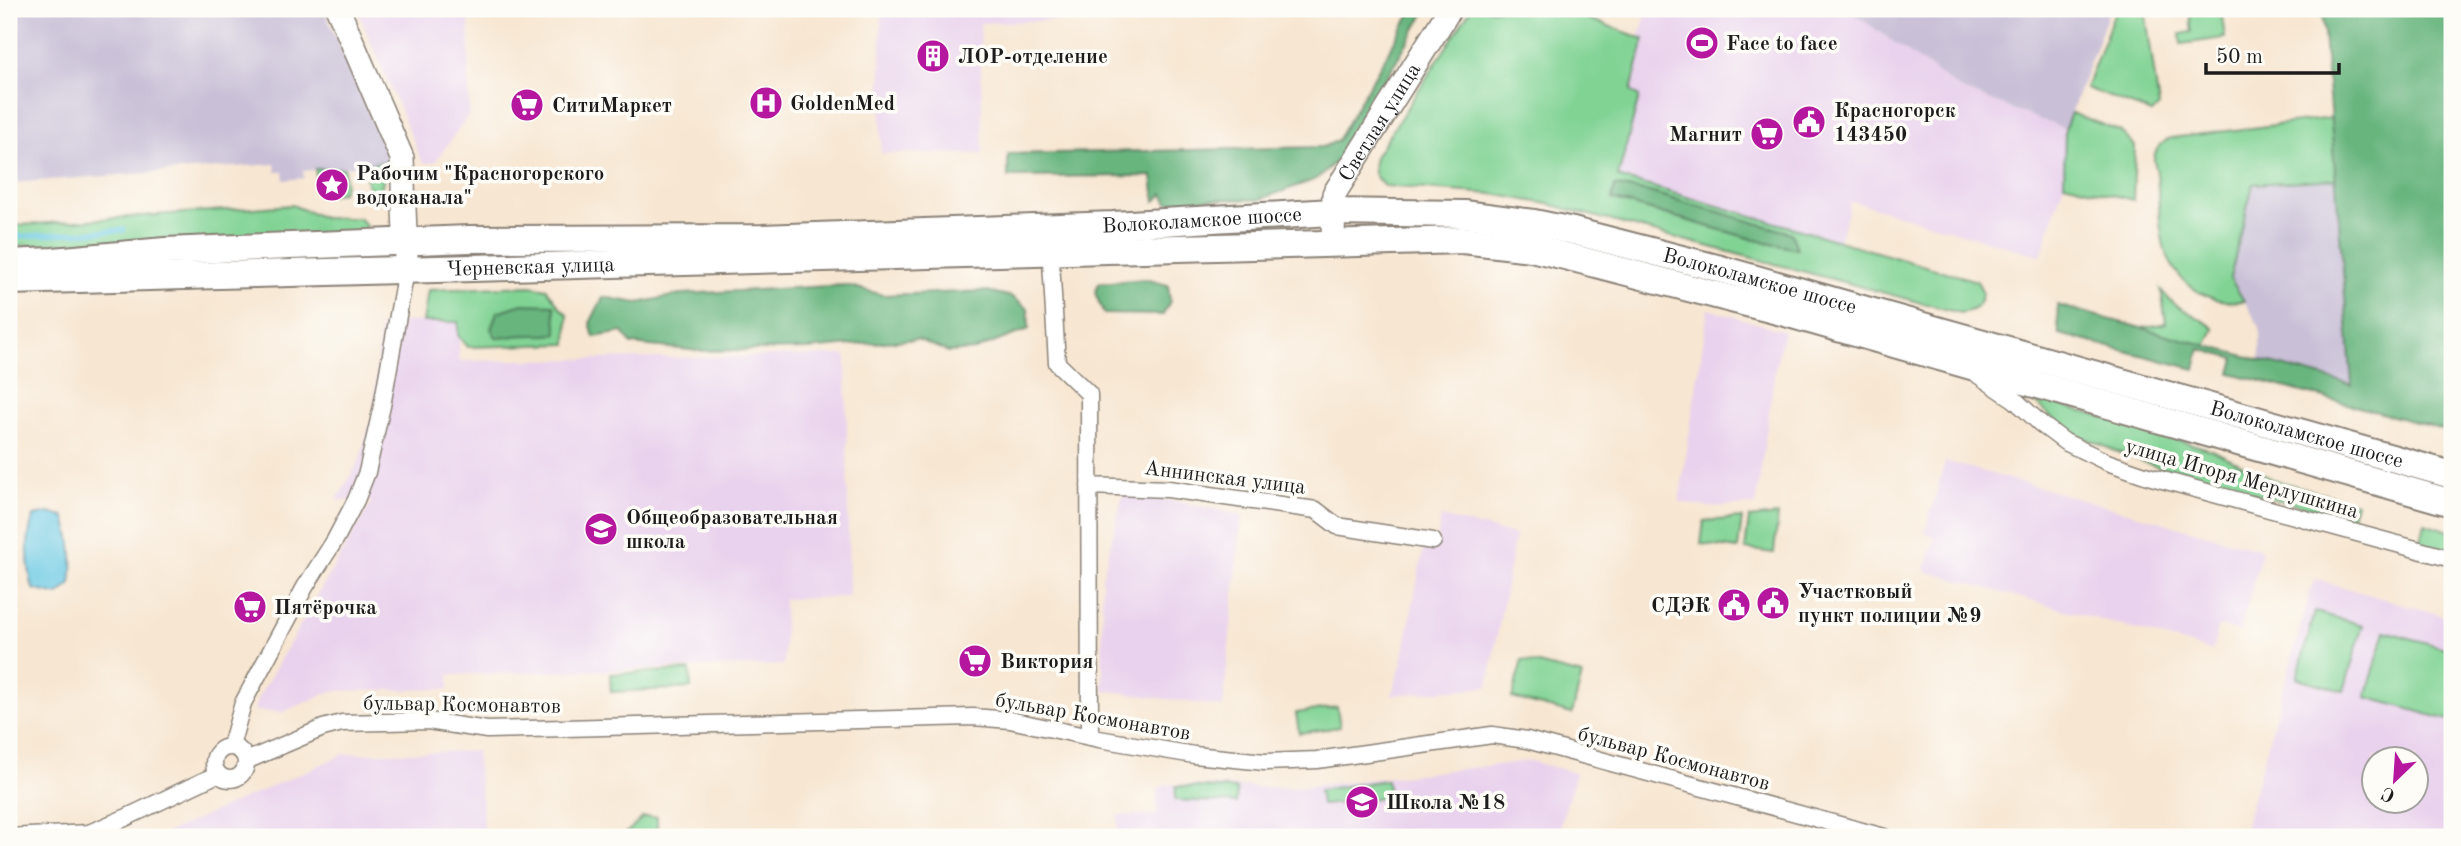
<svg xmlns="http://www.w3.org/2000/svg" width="2461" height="846" font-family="'Old Standard TT',serif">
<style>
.built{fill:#e9d2ed;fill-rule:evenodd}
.industrial{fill:#c9bfd7}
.green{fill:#81d394;stroke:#4e7858;stroke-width:2;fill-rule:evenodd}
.forest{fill:#68b57e;stroke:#42684d;stroke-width:2}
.water{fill:#65c7e3;stroke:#407280;stroke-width:2}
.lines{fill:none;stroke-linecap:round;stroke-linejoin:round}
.stream{stroke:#65c7e3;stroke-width:5}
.street-casing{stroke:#8a8176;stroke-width:19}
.secondary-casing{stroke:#8a8176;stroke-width:26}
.primary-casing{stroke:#8a8176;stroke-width:30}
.street{stroke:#fff;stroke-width:16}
.secondary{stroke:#fff;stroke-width:23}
.primary{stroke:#fff;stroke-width:26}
.labels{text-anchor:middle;stroke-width:7;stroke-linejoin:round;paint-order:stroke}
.poi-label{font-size:21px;font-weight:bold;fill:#1c1c1c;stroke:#fdfcf7;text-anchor:start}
.street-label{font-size:21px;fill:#1c1c1c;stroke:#fdfcf7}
</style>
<rect width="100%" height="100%" fill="#fdfcf7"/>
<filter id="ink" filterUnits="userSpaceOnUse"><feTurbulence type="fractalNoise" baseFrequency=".0143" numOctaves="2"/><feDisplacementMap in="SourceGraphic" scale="14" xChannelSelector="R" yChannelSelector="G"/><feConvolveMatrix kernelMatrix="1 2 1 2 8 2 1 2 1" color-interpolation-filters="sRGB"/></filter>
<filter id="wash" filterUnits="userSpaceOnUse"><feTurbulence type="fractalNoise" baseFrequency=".00686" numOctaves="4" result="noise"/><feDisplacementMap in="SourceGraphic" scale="28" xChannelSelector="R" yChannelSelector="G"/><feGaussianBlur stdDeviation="1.57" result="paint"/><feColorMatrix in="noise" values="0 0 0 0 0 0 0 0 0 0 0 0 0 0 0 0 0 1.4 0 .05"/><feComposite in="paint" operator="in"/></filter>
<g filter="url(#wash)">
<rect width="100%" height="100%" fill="#f7e6d1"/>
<path class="built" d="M357,9H469V114L435,162L424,163L421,159Z
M881,9H1117V18L980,23L983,154L881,153Z
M1648,9H1847L1960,89L2065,129L2064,183L2041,256L1851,201L1839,241L1617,177L1639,97L1631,91L1644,39L1639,37Z
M1708,309L1784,331L1775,369L1756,505L1707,507L1679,502Z
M459,321V361L846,355L849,597L784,599V665L449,675V689L332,691L283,712L255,711L258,698L372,501L337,500L359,461L374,409L380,327L391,322Z
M1945,461L2262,550L2240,632L2219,626L2212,651L1925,571L1935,536L1925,533Z
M1123,494L1175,501L1242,515L1223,707L1103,690L1102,578Z
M1441,517L1515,535L1488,687L1392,695L1402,662L1424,545L1436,547Z
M2314,579L2452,618V837H2242ZM2374,758H2416V800H2374Z
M476,751L485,837H158L344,754Z
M1530,761L1576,773L1557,837H1118V815H1157V790L1166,784L1294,788Z"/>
<path class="industrial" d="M9,9H324L390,162L303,171L304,178L284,180L283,172H276L275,164L9,183Z
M1847,9H2110L2065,129L1960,89Z
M2336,179L2353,385L2260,360V327L2230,278L2253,183Z"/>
<path class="green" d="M1471,9H1562L1644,39L1631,91L1639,97L1618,177L1977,281L1982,292C1980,308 1975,310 1960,313L1548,204L1492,194L1384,186C1374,177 1371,171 1375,157ZM1616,186L1649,192L1791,233L1797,249L1767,243L1612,199Z
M2116,9H2145L2159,106L2152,113L2086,88Z
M2189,9H2221L2225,38L2181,44L2180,34L2192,32Z
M2071,113L2120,131L2135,146L2133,200L2064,183L2065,129Z
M2331,118L2336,179L2253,184L2230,278L2244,301C2225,303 2209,300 2193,288C2154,260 2161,216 2157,174C2157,168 2153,163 2154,158C2155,148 2164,141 2171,138Z
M387,162L381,190L373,192L367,185L366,164Z
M344,168L345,184L342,192C323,200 317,187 315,169Z
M292,205L324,218H359L366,225V233L9,246V226Z
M531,286L547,289L560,307L568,315L567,344L468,347L458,336V322H423L428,290Z
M2161,290C2178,312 2197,313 2214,329L2206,346L2142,328L2166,323Z
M2027,395L2212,450L2274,480L2356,503L2351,519L2166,470L2118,452L2078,435L2050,416Z
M1778,515L1774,553L1745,549L1749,518Z
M1742,518L1738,549L1701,544L1704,521Z
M2425,523L2452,532V553L2420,543Z
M2315,612L2363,625L2344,691L2297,678Z
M2385,631L2452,650V721L2366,697Z
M1522,660L1582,675L1572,714L1512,698Z
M690,670L691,688L611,692L610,674Z
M1337,707L1340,727L1299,733L1296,713Z
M1387,780L1389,796L1348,803L1321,805L1319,790Z
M1176,786L1237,789L1236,803L1175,800Z
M643,817H657V836L681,835V837H622Z"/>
<path class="forest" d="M1413,9H1427L1338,159L1317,179L1258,200L1211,199L1168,203L1163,194L1155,201L1152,176L1008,177V154L1323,147L1337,141Z
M2322,9H2452V432L2231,373L2235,359L2200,349L2195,369L2059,334L2057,305L2352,385Z
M1615,186L1649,192L1791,233L1797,249L1767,243L1612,199Z
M1145,279L1168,285L1170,301L1163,315L1104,314L1095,293L1099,283Z
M846,285L883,295L988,291L1012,297L1028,309L1029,329L975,350L948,352L917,339L809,349L700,351L631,344L623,332L594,337L590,323L603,297L638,303L682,294Z
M522,304L554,305L557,334C542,336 528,334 514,336C506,337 504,339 496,337L491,329L497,312Z"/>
<path class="water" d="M48,513L64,516C72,538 74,561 71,584L58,595L33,589C27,565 25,539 34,516Z"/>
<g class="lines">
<path class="stream" d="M9,237L124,230"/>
</g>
</g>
<g filter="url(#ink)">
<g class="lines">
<defs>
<path id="street" d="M1050,244L1057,363L1089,394L1090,737
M1978,375L2015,400L2041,424L2065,442L2107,462L2148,476L2452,559
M1089,486L1168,489L1316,510L1337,526L1433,541
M231,746L243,703L305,587L335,540L356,500L367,472L382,406L406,270
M214 763a16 16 0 1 1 32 0a16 16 0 1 1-32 0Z
M246,761L323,728L342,723L428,721L487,730L973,717L1010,720L1099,739L1194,755L1265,762L1317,760L1492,735L1527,740L1884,837
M9,837L89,833L125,818L218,774"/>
<g id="secondary">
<path d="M338,9L402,158L406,258"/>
<path id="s1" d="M1333,242L1334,194L1450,9"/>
</g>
<g id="primary">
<path id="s2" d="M9,263L53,261L165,251L469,239L762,238L1113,225L1332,212L1464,214L1534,223L1573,231L1717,268L2452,475"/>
<path id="s3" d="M9,281L1463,240L1531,248L1569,257L1789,314L2452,503"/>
</g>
</defs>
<use href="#street" class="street-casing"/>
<use href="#secondary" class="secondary-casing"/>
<use href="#primary" class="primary-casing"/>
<use href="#street" class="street"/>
<use href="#secondary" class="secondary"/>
<use href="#primary" class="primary"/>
</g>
</g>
<defs>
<symbol id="stadium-disc" viewBox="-11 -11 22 22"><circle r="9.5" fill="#b5179e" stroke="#fdfcf7"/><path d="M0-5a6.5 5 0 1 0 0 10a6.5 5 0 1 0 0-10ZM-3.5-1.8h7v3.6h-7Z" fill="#fff"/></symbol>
<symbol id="building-disc" viewBox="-11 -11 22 22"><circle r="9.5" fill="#b5179e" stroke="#fdfcf7"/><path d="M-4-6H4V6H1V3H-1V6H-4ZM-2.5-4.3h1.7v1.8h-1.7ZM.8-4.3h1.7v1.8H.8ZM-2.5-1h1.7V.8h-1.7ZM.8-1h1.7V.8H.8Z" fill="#fff"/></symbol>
<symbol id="hospital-disc" viewBox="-11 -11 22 22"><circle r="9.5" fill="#b5179e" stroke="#fdfcf7"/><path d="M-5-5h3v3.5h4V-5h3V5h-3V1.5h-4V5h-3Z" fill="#fff"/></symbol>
<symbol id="supermarket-disc" viewBox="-11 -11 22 22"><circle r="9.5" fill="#b5179e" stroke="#fdfcf7"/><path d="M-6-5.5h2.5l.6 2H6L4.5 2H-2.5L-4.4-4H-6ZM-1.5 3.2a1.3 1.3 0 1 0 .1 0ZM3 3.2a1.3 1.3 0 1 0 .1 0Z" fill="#fff"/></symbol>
<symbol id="civic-disc" viewBox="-11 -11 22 22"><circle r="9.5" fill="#b5179e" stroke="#fdfcf7"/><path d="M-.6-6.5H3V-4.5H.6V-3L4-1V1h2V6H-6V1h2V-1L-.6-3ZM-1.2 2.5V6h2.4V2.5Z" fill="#fff"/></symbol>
<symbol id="sight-disc" viewBox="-11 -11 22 22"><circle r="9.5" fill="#b5179e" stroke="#fdfcf7"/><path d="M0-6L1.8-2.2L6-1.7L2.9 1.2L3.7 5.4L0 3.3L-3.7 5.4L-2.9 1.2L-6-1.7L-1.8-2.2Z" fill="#fff"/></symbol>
<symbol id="school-disc" viewBox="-11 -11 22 22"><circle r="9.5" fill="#b5179e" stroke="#fdfcf7"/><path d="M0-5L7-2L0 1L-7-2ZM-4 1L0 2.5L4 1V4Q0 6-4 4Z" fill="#fff"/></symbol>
</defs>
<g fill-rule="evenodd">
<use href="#stadium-disc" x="1683" y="24" width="38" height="38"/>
<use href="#building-disc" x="914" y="37" width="38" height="38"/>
<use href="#hospital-disc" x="747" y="84" width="38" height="38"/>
<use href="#supermarket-disc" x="508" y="86" width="38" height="38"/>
<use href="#civic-disc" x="1790" y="103" width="38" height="38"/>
<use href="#supermarket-disc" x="1748" y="115" width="38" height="38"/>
<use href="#sight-disc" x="313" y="166" width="38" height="38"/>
<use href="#school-disc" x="582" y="510" width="38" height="38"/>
<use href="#civic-disc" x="1754" y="584" width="38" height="38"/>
<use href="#civic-disc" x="1715" y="586" width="38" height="38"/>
<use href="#supermarket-disc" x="231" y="588" width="38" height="38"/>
<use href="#supermarket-disc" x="956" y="642" width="38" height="38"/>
<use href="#school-disc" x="1343" y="783" width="38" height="38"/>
</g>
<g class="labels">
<g class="poi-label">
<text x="1726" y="50">Face to face</text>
<text x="958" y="63">ЛОР-отделение</text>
<text x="790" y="110">GoldenMed</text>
<text x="552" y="112">СитиМаркет</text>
<text x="1834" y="117">Красногорск<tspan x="1834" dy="24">143450</tspan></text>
<text x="1742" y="141" text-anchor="end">Магнит</text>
<text x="356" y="180">Рабочим "Красногорского<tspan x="356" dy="24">водоканала"</tspan></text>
<text x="626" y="524">Общеобразовательная<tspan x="626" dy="24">школа</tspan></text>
<text x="1798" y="598">Участковый<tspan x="1798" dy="24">пункт полиции №9</tspan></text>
<text x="1710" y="612" text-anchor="end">СДЭК</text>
<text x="274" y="614">Пятёрочка</text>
<text x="1000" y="668">Виктория</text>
<text x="1386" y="809">Школа №18</text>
</g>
<g class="street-label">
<text dy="7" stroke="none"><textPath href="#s1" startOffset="133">Светлая улица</textPath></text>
<text dy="7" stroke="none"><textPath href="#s2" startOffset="1194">Волоколамское шоссе</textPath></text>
<text dy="7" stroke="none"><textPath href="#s3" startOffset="522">Черневская улица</textPath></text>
<text dy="7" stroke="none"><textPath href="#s2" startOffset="1760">Волоколамское шоссе</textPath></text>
<text dy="7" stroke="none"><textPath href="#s2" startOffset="2328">Волоколамское шоссе</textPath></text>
<text transform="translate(1225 477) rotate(7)" y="7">Аннинская улица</text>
<text transform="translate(2242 478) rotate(16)" y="7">улица Игоря Мерлушкина</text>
<text transform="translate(462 704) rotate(1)" y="7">бульвар Космонавтов</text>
<text transform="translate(1093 716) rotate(10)" y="7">бульвар Космонавтов</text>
<text transform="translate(1674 758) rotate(15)" y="7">бульвар Космонавтов</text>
</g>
</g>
<rect width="2461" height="846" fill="none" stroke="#fdfcf7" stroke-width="35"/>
<g transform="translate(2395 780) rotate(205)"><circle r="33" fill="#fdfcf7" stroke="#a3a29f" stroke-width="2"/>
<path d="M0-5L12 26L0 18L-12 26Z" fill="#b5179e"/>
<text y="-10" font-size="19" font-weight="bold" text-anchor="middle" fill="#1c1c1c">С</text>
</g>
<path d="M2206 63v10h133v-10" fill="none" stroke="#1c1c1c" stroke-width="3.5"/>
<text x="2216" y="63" font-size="21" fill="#1c1c1c" stroke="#fdfcf7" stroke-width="5" paint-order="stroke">50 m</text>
</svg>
